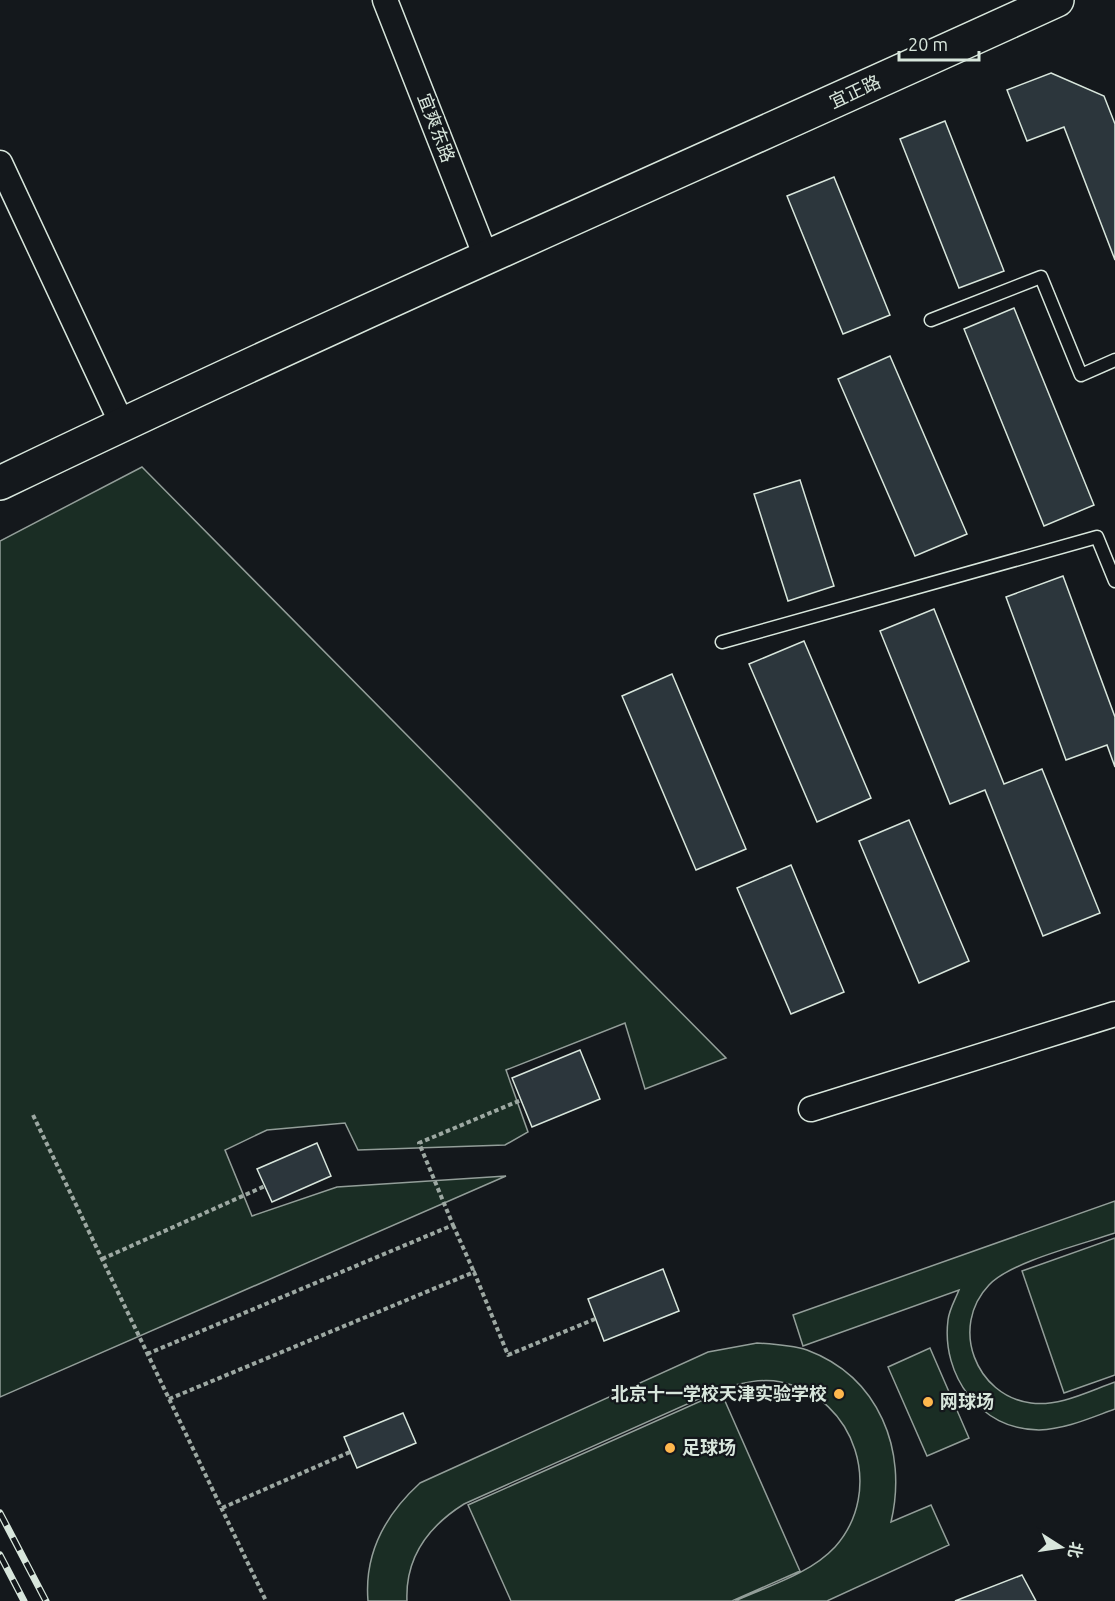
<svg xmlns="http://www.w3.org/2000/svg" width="1115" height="1601" font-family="Ubuntu,'Noto Sans SC',sans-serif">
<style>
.green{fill:#1a2d24;stroke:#939e99;stroke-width:1.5}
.building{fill:#2c363c;stroke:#d8e6dc;stroke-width:1.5}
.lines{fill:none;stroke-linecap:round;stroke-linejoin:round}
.lane-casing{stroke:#d8e6dc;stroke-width:15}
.street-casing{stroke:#d8e6dc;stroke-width:27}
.secondary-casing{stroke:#d8e6dc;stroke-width:36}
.path{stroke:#9da8a2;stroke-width:4;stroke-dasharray:4.5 3;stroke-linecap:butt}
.lane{stroke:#14181c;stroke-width:12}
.street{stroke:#14181c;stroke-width:24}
.secondary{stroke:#14181c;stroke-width:33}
.rail-casing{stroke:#d8e6dc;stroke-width:7}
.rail{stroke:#14181c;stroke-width:4.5;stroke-dasharray:14;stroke-linecap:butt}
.poi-dot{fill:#ffb74d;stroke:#14181c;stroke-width:2}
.labels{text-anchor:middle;stroke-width:4.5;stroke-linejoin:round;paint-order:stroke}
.street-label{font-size:18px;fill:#d8e6dc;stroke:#14181c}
.poi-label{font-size:18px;font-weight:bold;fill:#d8e6dc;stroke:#14181c;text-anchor:start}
</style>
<rect width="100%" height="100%" fill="#14181c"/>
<path class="green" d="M142,467L726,1058L645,1089L625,1023L506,1070L528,1132L505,1145L358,1150L345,1123L267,1130L225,1150L252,1216L337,1187L506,1176L0,1397V541Z
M1115,1201V1233C1083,1244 1010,1262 989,1285C949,1327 976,1396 1031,1403C1059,1407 1089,1391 1115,1382V1409C1090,1418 1066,1429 1039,1430C980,1430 941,1375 948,1320C949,1310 955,1300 959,1290L803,1346L793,1315Z
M1115,1238V1375L1064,1393L1022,1271Z
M757,1343C774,1344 791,1345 807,1350C879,1377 908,1450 891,1522L931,1505L949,1545L827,1601H735C768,1586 810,1574 835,1547C885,1491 856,1398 781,1382C761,1378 742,1383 723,1388L464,1504C429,1526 405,1557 407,1601H368C364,1553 386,1514 420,1483L708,1352Z
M930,1348L969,1438L927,1456L888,1367Z
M721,1392L800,1571L732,1601H511L468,1505Z"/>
<path class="building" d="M1051,73L1104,96L1115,124V260L1064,127L1027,141L1007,90Z
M945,121L1004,271L959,288L900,139Z
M834,177L890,315L843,334L787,196Z
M1014,308L1094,505L1044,526L964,329Z
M890,356L967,534L915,556L838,379Z
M800,480L834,586L788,601L754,494Z
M1063,576L1115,717V767L1107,745L1066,760L1006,597Z
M934,609L1004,784L1042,769L1100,913L1043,936L985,790L950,804L880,631Z
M804,641L871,798L817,822L749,664Z
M672,674L746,849L696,870L622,696Z
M909,820L969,961L919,983L859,841Z
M791,865L844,992L791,1014L737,888Z
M580,1050L600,1099L532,1127L512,1078Z
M317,1143L331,1176L272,1202L257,1169Z
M663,1269L679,1311L604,1341L588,1299Z
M403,1413L416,1443L357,1468L344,1437Z
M1022,1575L1036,1601H955Z"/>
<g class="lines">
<defs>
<path id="lane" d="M931,320L1041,277L1081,375L1115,360
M722,642L1097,537L1115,581"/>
<path id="street" d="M385,0L486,257
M0,163L122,424
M811,1109L1115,1014"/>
<path id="secondary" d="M0,483C349,315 705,161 1057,0"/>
</defs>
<use href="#lane" class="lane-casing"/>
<use href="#street" class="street-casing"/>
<use href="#secondary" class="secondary-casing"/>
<path class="path" d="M33,1115L266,1601
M453,1225L474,1272
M102,1259L265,1186
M147,1354L453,1225L419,1143L521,1100
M169,1399L474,1272L508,1355L595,1319
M222,1508L350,1452"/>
<use href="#lane" class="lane"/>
<use href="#street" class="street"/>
<use href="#secondary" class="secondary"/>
<defs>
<path id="rail" d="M0,1513L46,1601
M0,1555L24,1601"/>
</defs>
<use href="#rail" class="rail-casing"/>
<use href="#rail" class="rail"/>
</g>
<g class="poi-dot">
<circle cx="839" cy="1394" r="6"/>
<circle cx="928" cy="1402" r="6"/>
<circle cx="670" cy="1448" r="6"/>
</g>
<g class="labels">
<g class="street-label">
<text transform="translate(855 92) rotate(-25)" y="6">宜正路</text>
<text transform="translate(436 128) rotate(69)" y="6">宜爽东路</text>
</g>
<g class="poi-label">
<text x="827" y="1400" text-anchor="end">北京十一学校天津实验学校</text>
<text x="940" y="1408">网球场</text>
<text x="682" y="1454">足球场</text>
</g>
</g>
<g transform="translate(1061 1547) rotate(102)" stroke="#14181c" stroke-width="4.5" paint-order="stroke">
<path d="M0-4.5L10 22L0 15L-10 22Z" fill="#d8e6dc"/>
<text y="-9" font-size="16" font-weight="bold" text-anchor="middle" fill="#d8e6dc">北</text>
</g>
<path d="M899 51v9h80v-9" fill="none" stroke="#d8e6dc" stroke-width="3"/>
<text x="908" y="51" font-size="18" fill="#d8e6dc" stroke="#14181c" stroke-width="4.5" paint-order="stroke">20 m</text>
</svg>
